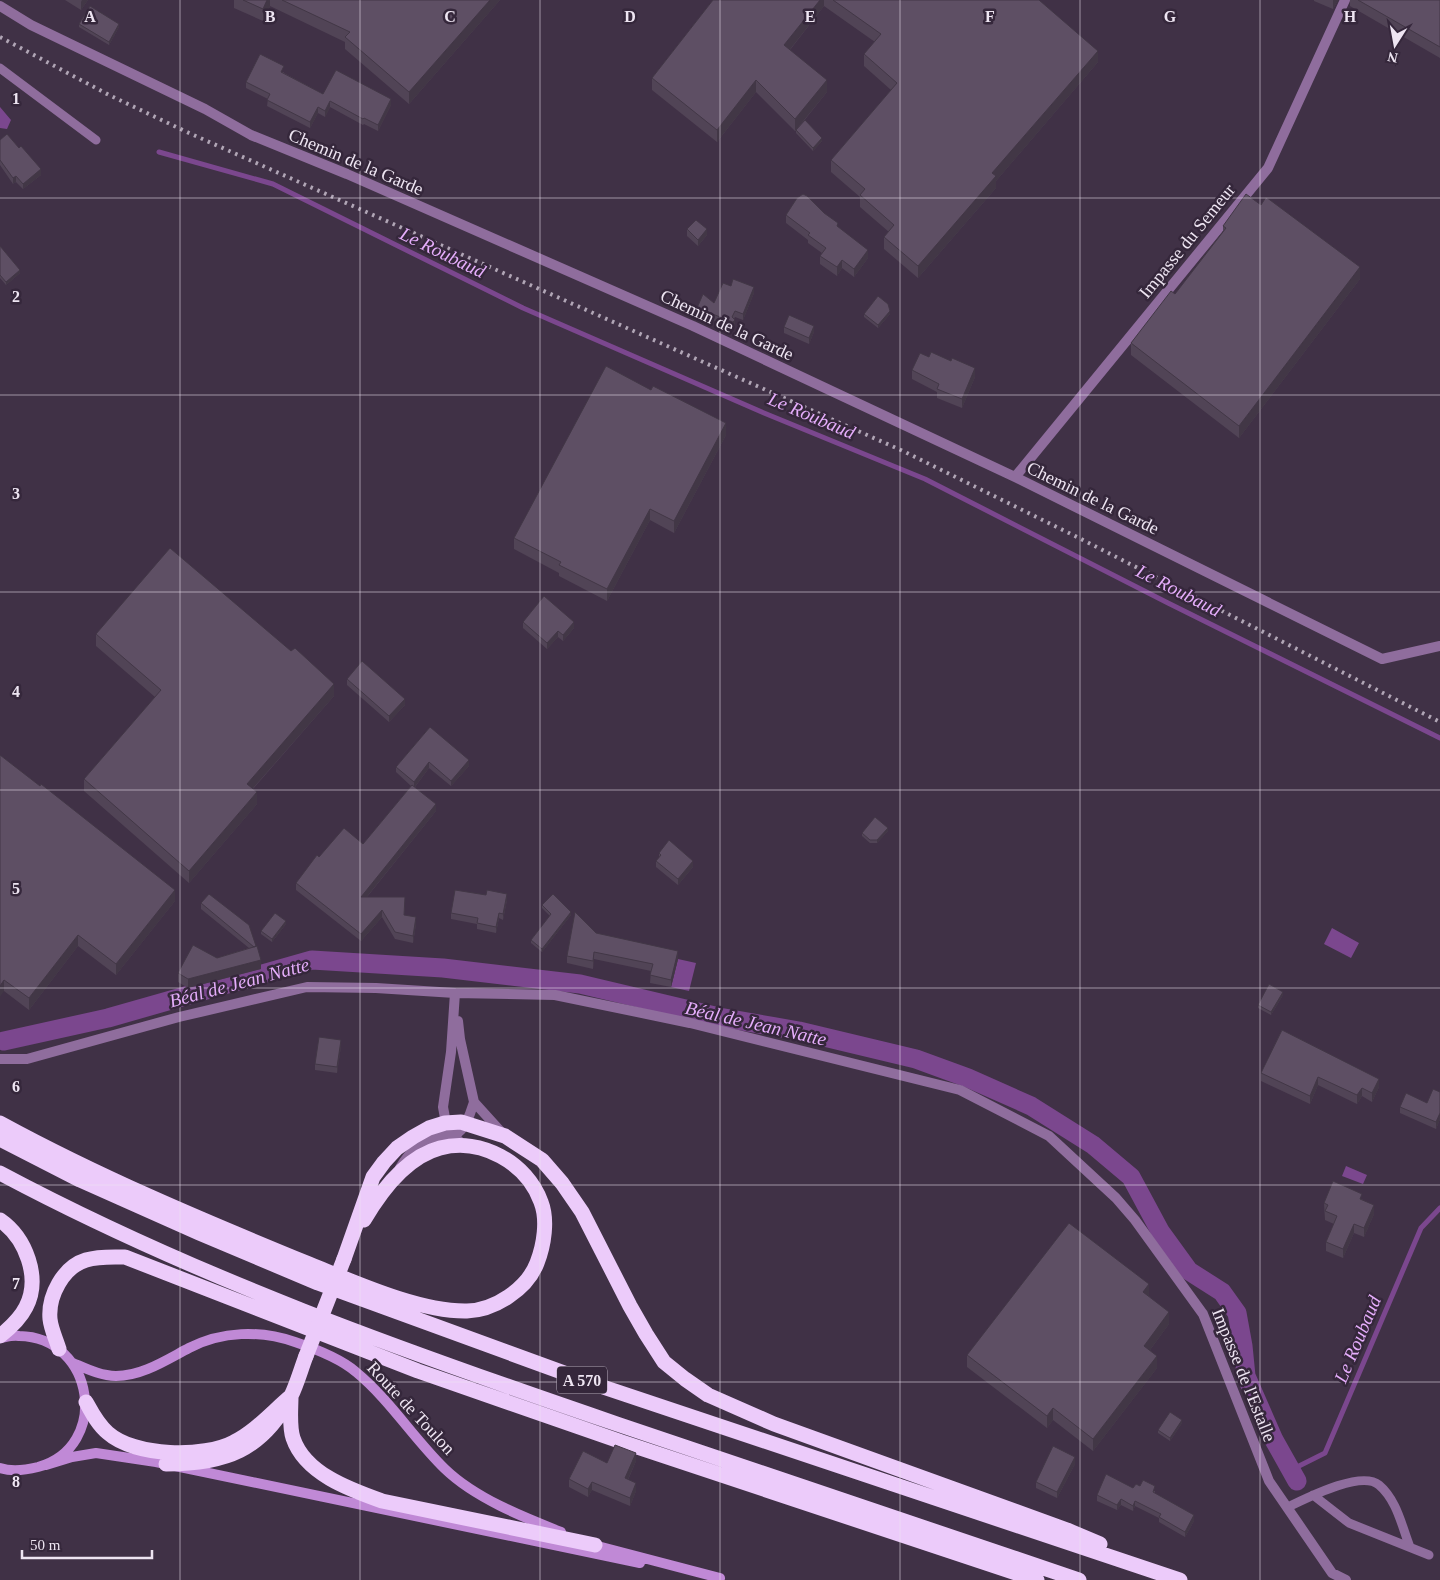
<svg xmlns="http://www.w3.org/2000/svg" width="1440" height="1580" font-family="Georgia,serif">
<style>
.water{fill:#7b478e}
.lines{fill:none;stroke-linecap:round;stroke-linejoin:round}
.stream{stroke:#7b478e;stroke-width:5}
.canal{stroke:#7b478e;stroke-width:19}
.service{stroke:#8f6d9d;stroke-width:9}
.minor{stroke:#8f6d9d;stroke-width:10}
.secondary{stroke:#c089d6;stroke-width:10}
.motorway{stroke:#eccbfa;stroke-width:15}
.rail{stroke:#b1a6b6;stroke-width:4;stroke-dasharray:2.5 5;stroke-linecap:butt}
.motorway-bridge{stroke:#eccbfa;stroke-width:15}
.wall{fill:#514456}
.shaded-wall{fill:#423746}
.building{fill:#5e4f64;stroke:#423746}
.grid{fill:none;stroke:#eee5f2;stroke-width:1;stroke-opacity:0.55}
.labels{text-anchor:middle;stroke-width:5;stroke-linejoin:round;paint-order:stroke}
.shield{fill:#35273b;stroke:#b6acbb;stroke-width:1}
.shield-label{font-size:16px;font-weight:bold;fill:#eee5f2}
.street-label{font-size:18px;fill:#eee5f2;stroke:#35273b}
.water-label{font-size:19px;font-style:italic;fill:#e5adfb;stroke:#35273b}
.grid-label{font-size:16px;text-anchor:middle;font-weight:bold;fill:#eee5f2;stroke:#35273b;stroke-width:5;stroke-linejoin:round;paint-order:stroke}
</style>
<rect width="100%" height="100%" fill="#403146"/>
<path class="water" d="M0,107L11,120L7,129L0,128Z
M1332,928L1359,943L1351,958L1324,944Z
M678,959L696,963L689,991L671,987Z
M1346,1166L1367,1175L1363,1184L1342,1176Z"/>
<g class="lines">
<path class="stream" d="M159,152L273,184L523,308L764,413L925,479L1168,603L1440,738
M1291,1470L1325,1453L1421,1228L1440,1208"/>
<path class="canal" d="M4,1041L108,1018L312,960L443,968L580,984L719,1017L799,1031L916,1059L968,1078L1031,1106L1093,1145L1131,1177L1160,1231L1189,1271L1222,1292L1237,1313L1243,1346L1246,1376L1274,1440L1297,1481"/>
<path class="service" d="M0,68L96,140
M1313,1495L1349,1523L1429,1555
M1288,1507C1307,1498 1361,1470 1379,1485C1397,1500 1402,1527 1410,1547"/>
<path class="minor" d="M0,6L31,25L205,109L251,135L347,174L693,326L1015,477L1382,659L1440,646
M1015,477L1268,168L1345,0
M455,993L451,1052L443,1107L447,1129L462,1144
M458,1021L460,1039L474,1102L503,1134
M0,1059H27L179,1017L307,987L376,988L455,993L555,995L690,1023L960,1090L1049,1136L1116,1198L1135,1220L1203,1314L1269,1481L1332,1573L1346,1580
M400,1168C410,1150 422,1141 442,1136C448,1134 456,1136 461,1130C468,1123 471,1111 474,1102"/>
<path class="secondary" d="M0,1338C6,1337 13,1335 19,1336C95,1337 111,1447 38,1467C26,1470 12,1472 0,1468
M73,1363C87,1369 101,1376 116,1376C142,1376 166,1360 189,1348C222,1331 260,1330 295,1342C316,1349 340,1358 356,1372C390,1400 414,1439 445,1469C475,1498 523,1517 561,1532
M46,1465L72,1457L96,1453L156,1462L640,1563
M590,1544L720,1578"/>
<path class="motorway" d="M0,1123C99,1177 204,1221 309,1264C354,1282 419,1312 467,1311C495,1310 527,1289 537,1263C544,1245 548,1220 541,1202C527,1163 481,1137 440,1148C406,1157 381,1191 364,1220
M0,1139L80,1180L199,1233L318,1283L600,1386L1180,1580
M0,1173C197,1278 406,1352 617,1424C771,1476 925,1528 1079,1580
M0,1220C26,1238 41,1278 26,1307C20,1319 10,1328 0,1336
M344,1259L373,1177L384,1162L397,1148L413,1137L429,1128L445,1123L461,1122L505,1136L542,1160L562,1183L582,1212L630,1306L646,1334L664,1362L685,1379L708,1395L774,1424L1067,1530L1100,1544
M59,1349C56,1339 51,1329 50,1319C48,1296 63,1267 86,1260C99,1256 112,1257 125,1257L418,1371L622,1442L1037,1580
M291,1396C291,1409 289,1426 293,1438C305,1474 351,1490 382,1501L595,1545
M86,1402C92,1413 98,1425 108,1433C135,1457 204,1458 234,1442C256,1431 273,1411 291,1396
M166,1464C225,1464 262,1451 291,1396C297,1384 301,1369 306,1356"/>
<path class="rail" d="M0,37L109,95L189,133L903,451L1079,538L1440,722"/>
<path class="motorway-bridge" d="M306,1356L344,1259"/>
</g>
<path class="wall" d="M65,0H88L81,10Z
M234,0H500L409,104L345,49V42L270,6L263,21L234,8Z
M713,0H1039L1098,62L996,181V188L918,278L884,249V237L889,232L860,207V197L831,172V160L891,90L864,66V54L875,42L824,6L790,50L827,92L799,127L822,141L813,151L796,133V131H795L756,92L717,142L652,90V78Z
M1314,0H1338L1333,9L1314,1Z
M1350,0H1440V58L1350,6Z
M79,24L119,27L109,45L79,27Z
M284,72V73L323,94L391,105L378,131L364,124L363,125L330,107L325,117L318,113L310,128L267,106L268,99L246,88V82Z
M0,140L41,175L23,189L16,182L13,184L0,165Z
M1261,205L1360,279L1239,438L1131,355V343L1175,294L1223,231V226Z
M786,215L838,227L868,258L854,277L842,268L837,276L820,264V256L822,253L808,243V240L786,223Z
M687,229L707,235L698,246L687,236Z
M0,246L20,273L6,285L0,278Z
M731,286L754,293L743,320L735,317L734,319L735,325L733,328L697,314V308L714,303Z
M864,314H890L878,328L864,317Z
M784,327L814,332L809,344L784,333Z
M912,370L975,377L962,408L937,398V392L912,379Z
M726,435L674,533L650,520L607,601L559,576V573L514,549V538Z
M523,622L574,628L563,641L558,637L547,649L523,628Z
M96,634L334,696L253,789L257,804L189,883L84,791V779L155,697L96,646Z
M347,679L405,705L389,722L347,685Z
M430,727L469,766L451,786L429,768L415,787L436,811L367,897L405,904L404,915L416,924L413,943L395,939L382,917L361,941L296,890V883L319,857L363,844L411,786L396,772V767Z
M0,755L175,901L116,975L78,946L29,1010L4,991Z
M888,831L877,843H870L862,836V833Z
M659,853L693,867L678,885L656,867V861L659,858Z
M507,900L503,920L499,918L496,933L477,929V924L451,919V913Z
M201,903L249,925L261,969L188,988L178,982V973L217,958L249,948L201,909Z
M542,905L571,915L542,952L531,943V940L550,916L542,908Z
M286,924L272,942L261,934V931Z
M596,933L678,959L671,987L650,983L651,971L594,959L593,969L567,963V956Z
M1283,995L1271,1015L1258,1008V1005Z
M1282,1030L1379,1087L1372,1102L1362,1096L1357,1104L1318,1085L1310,1104L1261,1081V1073Z
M341,1046L337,1073L315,1070V1064Z
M1440,1092V1119L1436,1129L1400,1113V1107L1427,1103Z
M1362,1199L1374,1214L1364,1237L1354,1233L1343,1258L1326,1251V1242L1334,1224L1325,1220L1324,1203Z
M1149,1296L1169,1324L1150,1350L1157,1368L1093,1451L1053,1420L1047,1428L967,1367V1355Z
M1182,1423L1170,1441L1158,1433V1430Z
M636,1461L628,1480L636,1491L630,1506L592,1490L588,1497L569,1487V1479L607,1463Z
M1075,1464L1057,1498L1036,1488V1482Z
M1133,1488L1155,1491V1493L1194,1521L1185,1537L1159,1522V1518L1135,1506L1133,1511L1121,1505L1117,1510L1097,1501V1495Z"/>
<path class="shaded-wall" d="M82,0H88L81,10V2Z
M267,0H270V6L263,21V9Z
M490,0H500L409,104V92Z
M820,0H824V6L784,57V45Z
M1333,0H1338L1333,9Z
M119,24V27L109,45V42Z
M1098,51V62L996,181V188L918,278V266L992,173Z
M756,80V92L717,142V130Z
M827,80V92L795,131V119Z
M391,99V105L378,131V125Z
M330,101V107L325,117V111Z
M318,107V113L310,128V122Z
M822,138V141L813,151V148Z
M41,169V175L23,189V184Z
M16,176V182L13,184V178Z
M707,229V235L698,246V240Z
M868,250V258L854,277V269Z
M842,260V268L837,276V267Z
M1360,267V279L1239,438V426Z
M20,270V273L6,285V282Z
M754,287V293L743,320V314Z
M890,311V314L878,328V325Z
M735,320V325L733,328V322Z
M814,326V332L809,344V338Z
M975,368V377L962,408V399Z
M726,423V435L674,533V521Z
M650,509V520L607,601V589Z
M574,622V628L563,641V635Z
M558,631V637L547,649V643Z
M334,684V696L247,795V784Z
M405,699V705L389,722V716Z
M469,760V766L451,786V781Z
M429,762V768L414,788V782Z
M257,792V804L189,883V871Z
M436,804V811L361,904V897Z
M888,828V831L877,843V840Z
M693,861V867L678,885V879Z
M175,890V901L116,975V964Z
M507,894V900L503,920V914Z
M382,910V917L361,941V934Z
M571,912V915L542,952V949Z
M499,913V918L496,933V927Z
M416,917V924L413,943V936Z
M286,921V924L272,942V939Z
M78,935V946L29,1010V998Z
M678,951V959L671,987V980Z
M594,952V959L593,969V961Z
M261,960V969L188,988V979Z
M4,980V991L0,997V986Z
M1283,992V995L1271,1015V1012Z
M341,1040V1046L337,1073V1067Z
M1318,1077V1085L1310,1104V1096Z
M1379,1079V1087L1372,1102V1093Z
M1362,1088V1096L1357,1104V1095Z
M1440,1113V1119L1436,1129V1122Z
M1374,1205V1214L1364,1237V1228Z
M1354,1224V1233L1343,1258V1249Z
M1149,1284V1296L1143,1304V1292Z
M1169,1312V1324L1144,1358V1346Z
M1157,1356V1368L1093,1451V1439Z
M1053,1408V1420L1047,1428V1416Z
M1182,1420V1423L1170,1441V1438Z
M636,1453V1461L625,1486V1478Z
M1075,1457V1464L1057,1498V1492Z
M592,1482V1490L588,1497V1489Z
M636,1483V1491L630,1506V1498Z
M1121,1499V1505L1117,1510V1505Z
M1135,1501V1506L1133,1511V1506Z
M1194,1515V1521L1185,1537V1532Z"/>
<path class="building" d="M243,0H267L263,9Z
M282,0H490L409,92L345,37L350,32Z
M713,0H820L784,45L827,80L795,119L756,80L717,130L652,78Z
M833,0H1039L1098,51L992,173L996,176L918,266L884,237L894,225L860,195L865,189L831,160L897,83L864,54L881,34Z
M1358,0H1440V47Z
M90,6L119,24L109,42L79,24Z
M260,54L284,66L281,72L323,94L336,70L391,99L378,125L364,118L363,119L330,101L325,111L318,107L310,122L267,100L270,94L246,82Z
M805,120L822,138L813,148L796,130Z
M7,134L19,148L21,146L41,169L23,184L16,176L13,178L0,160V140Z
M803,194L807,196L824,213L838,223L837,226L868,250L854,269L842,260L837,267L820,256L826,248L808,235L810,233L786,215L797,198Z
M1246,194L1261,205L1266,197L1360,267L1239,426L1131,343L1171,291L1175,294L1226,228L1223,226Z
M696,220L707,229L698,240L687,229Z
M0,246L20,270L6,282L0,275Z
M733,279L754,287L743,314L735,311L732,317L735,320L733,322L697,308L703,294L714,303L723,283L731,286Z
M878,296L888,304L890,311L878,325L864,314Z
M789,315L814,326L809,338L784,327Z
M931,352L951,361L952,358L975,368L962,399L937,389L939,384L912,370L920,353L929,357Z
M606,366L651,390L653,386L726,423L674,521L650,509L607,589L559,565L561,562L514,538Z
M170,548L291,651L295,648L334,684L247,784L257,792L189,871L84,779L161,690L96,634Z
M544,596L574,622L563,635L558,631L547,643L523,622Z
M362,661L405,699L389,716L347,679Z
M430,727L469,760L451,781L429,762L414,782L396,767Z
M0,755L40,786L41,784L175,890L116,964L78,935L29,998L4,980L0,986Z
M412,785L436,804L361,897H405L404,915L416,917L413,936L395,932L382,910L361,934L296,883L317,855L319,857L344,828L363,844Z
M875,817L888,828L877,840H870L862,833Z
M669,840L693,861L678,879L656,861L661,855L659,853Z
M455,890L486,895L487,890L507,894L503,914L499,913L496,927L477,923L478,918L451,913Z
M209,894L249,925L256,946L254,947L201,903Z
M553,894L571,912L542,949L531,940L551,914L542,905Z
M575,912L596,933L678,951L671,980L650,975L653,964L594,952L593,961L567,956Z
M275,913L286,921L272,939L261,931Z
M193,945L217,958L257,946L261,960L188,979L178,973Z
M1269,984L1283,992L1271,1012L1258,1005Z
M1282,1030L1379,1079L1372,1093L1362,1088L1357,1095L1318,1077L1310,1096L1261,1073Z
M319,1037L341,1040L337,1067L315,1064Z
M1433,1089L1440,1092V1113L1436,1122L1400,1107L1406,1093L1427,1103Z
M1333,1181L1362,1194L1360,1199L1374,1205L1364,1228L1354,1224L1343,1249L1326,1242L1337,1216L1325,1211L1328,1205L1324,1203Z
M1069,1223L1149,1284L1143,1292L1169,1312L1144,1346L1157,1356L1093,1439L1053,1408L1047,1416L967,1355Z
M1170,1412L1182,1420L1170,1438L1158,1430Z
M615,1445L636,1453L625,1478L636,1483L630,1498L592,1482L588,1489L569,1479L583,1451L607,1463Z
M1053,1446L1075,1457L1057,1492L1036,1482Z
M1106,1474L1133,1488L1136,1484L1140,1486L1143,1480L1155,1486L1153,1492L1194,1515L1185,1532L1159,1517L1161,1514L1135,1501L1133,1506L1121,1499L1117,1505L1097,1495Z"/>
<path class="grid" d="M180,0V1580M360,0V1580M540,0V1580M720,0V1580M900,0V1580M1080,0V1580M1260,0V1580M0,198H1440M0,395H1440M0,592H1440M0,790H1440M0,988H1440M0,1185H1440M0,1382H1440"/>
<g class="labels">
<rect class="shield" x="557" y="1366.5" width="50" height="27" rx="4"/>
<g class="shield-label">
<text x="582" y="1386">A 570</text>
</g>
<g class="street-label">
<text transform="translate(356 162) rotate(23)" y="6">Chemin de la Garde</text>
<text transform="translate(1187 241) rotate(-51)" y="6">Impasse du Semeur</text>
<text transform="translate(727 325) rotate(25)" y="6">Chemin de la Garde</text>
<text transform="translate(1093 498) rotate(26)" y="6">Chemin de la Garde</text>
<text transform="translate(1244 1375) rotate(68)" y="6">Impasse de l'Estalle</text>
<text transform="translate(411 1408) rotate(47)" y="6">Route de Toulon</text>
</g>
<g class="water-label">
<text transform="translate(443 252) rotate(26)" y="7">Le Roubaud</text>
<text transform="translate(812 415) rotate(23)" y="7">Le Roubaud</text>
<text transform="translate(1179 590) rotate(27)" y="7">Le Roubaud</text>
<text transform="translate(239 982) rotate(-15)" y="7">Béal de Jean Natte</text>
<text transform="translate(756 1023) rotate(13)" y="7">Béal de Jean Natte</text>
<text transform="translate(1357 1339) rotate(-67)" y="7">Le Roubaud</text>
</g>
</g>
<g class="grid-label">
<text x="90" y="22">A</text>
<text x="270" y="22">B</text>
<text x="450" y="22">C</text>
<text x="630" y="22">D</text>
<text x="810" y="22">E</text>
<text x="990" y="22">F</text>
<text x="1170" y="22">G</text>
<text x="1350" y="22">H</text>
<text x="16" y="104">1</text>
<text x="16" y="302">2</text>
<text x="16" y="499">3</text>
<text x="16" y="697">4</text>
<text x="16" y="894">5</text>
<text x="16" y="1092">6</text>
<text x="16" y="1289">7</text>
<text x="16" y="1487">8</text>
</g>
<g transform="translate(1395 45) rotate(191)" stroke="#35273b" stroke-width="4" paint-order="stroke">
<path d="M0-4L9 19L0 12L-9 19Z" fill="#eee5f2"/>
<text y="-8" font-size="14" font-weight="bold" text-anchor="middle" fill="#eee5f2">N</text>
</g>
<path d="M22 1550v8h130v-8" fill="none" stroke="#eee5f2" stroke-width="2.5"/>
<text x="30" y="1550" font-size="15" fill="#eee5f2" stroke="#35273b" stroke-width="4" paint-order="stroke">50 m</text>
</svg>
